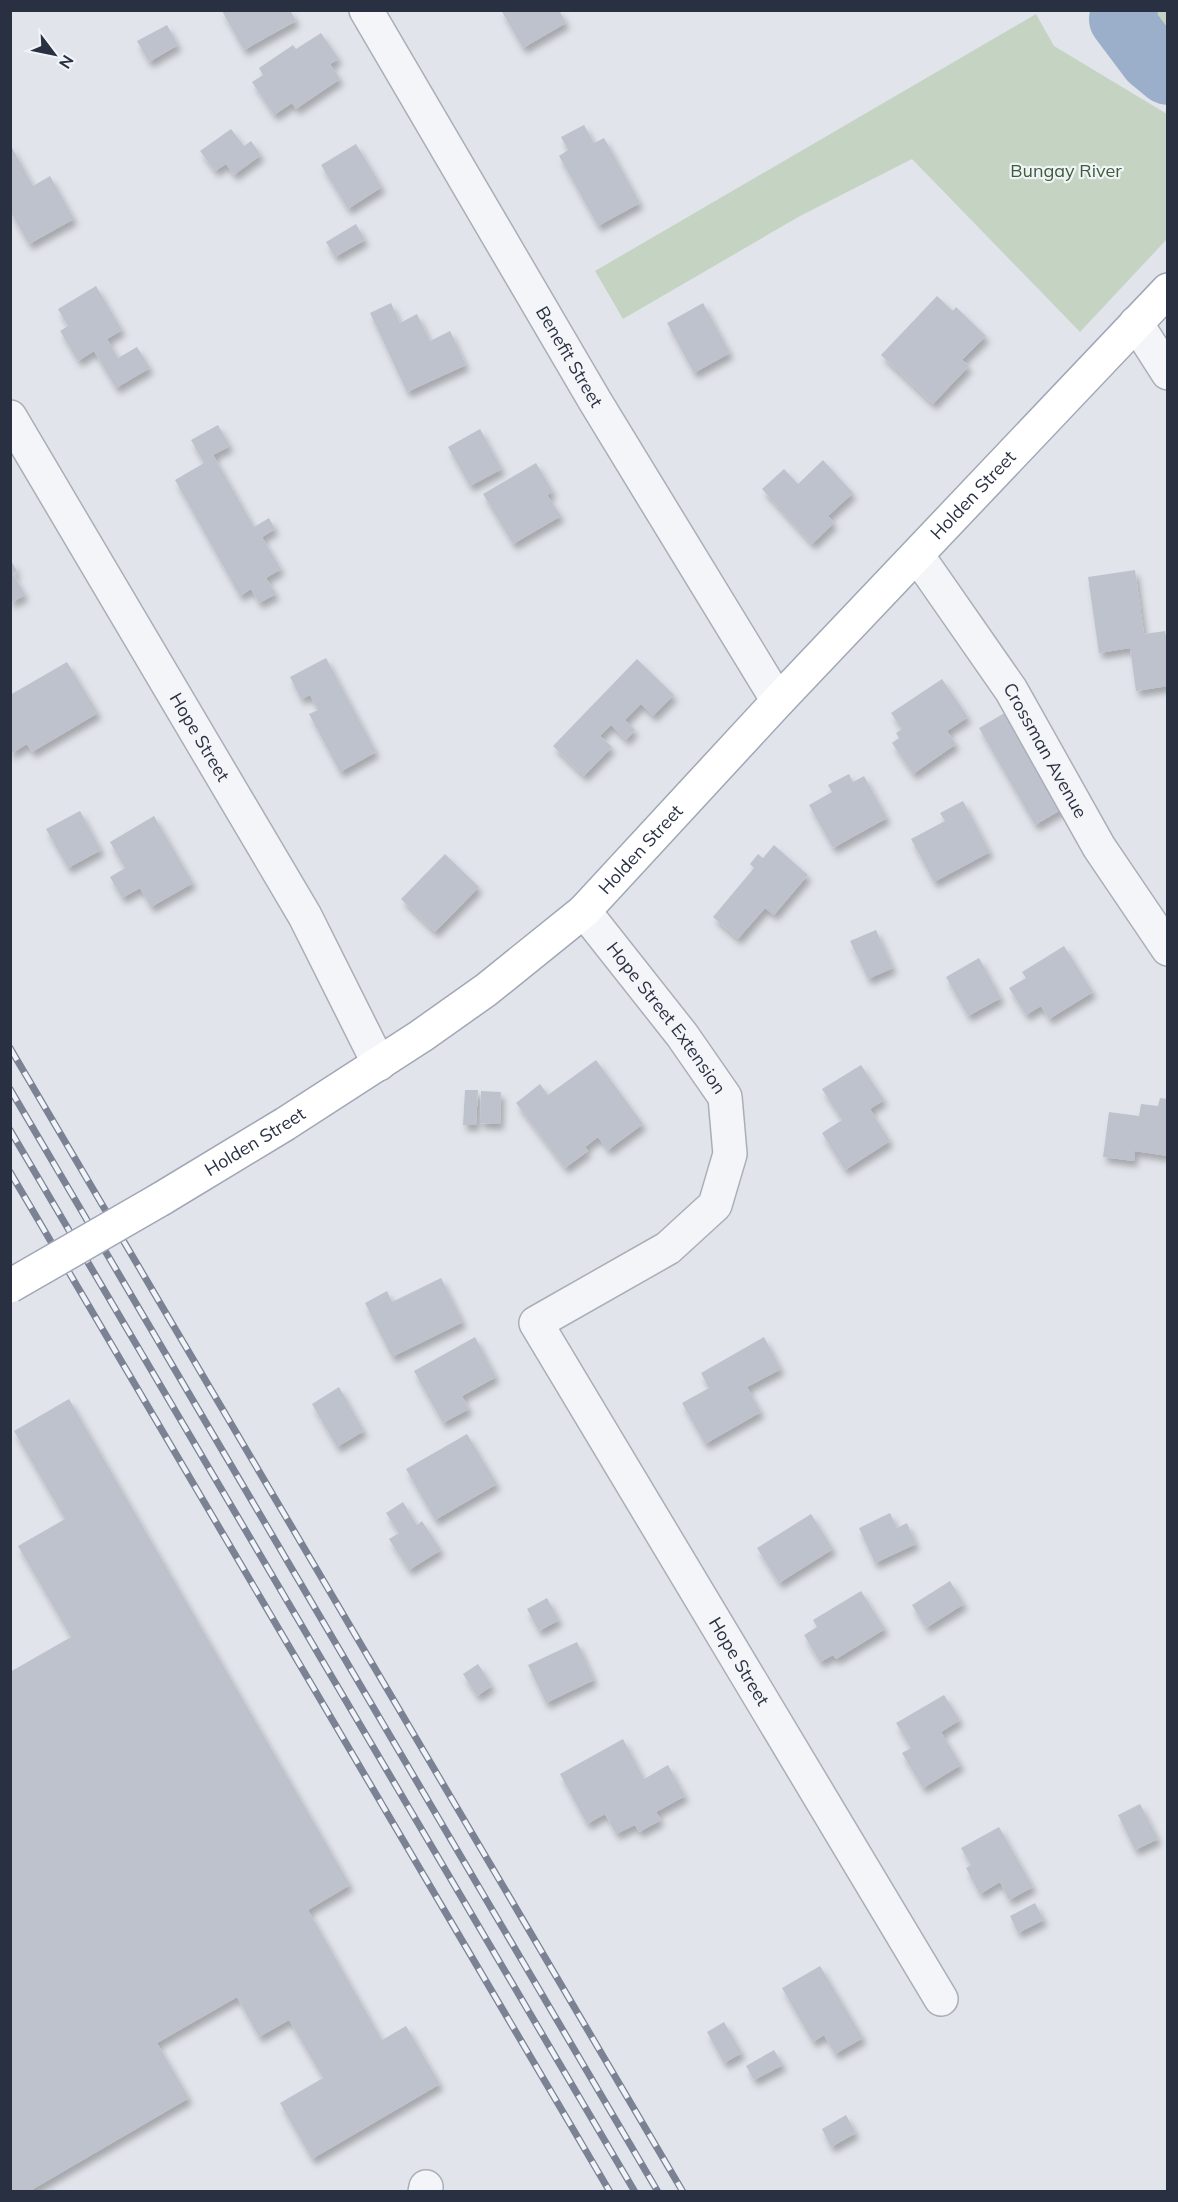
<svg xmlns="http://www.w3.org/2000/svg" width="1178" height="2202" font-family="Mulish,sans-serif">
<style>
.green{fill:#c5d4c2}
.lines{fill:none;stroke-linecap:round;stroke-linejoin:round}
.river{stroke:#9bafca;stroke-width:64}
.building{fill:#bec2cd;filter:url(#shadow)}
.minor-casing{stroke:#aaaeb8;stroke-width:36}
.major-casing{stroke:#a0a7b6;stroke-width:36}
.minor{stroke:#f4f5f8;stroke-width:33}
.major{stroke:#fff;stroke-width:33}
.rail-casing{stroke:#7a8294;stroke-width:7}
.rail{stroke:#f0f3f7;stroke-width:4.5;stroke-dasharray:14;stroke-linecap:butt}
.major-bridge-casing{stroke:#a0a7b6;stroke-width:36;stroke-linecap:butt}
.major-bridge{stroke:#fff;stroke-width:33}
.labels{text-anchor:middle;stroke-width:4.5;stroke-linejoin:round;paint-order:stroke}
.park-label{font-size:18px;fill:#3b5e36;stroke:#f0f3f7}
.street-label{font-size:18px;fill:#293042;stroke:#f0f3f7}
</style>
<defs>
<filter id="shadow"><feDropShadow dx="3.5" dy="6" stdDeviation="3" flood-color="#0004"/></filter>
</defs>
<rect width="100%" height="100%" fill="#e1e4ea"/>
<path class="green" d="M1126,11H1167V73L1151,59L1121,19Z
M1036,14L1054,46L1167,114V239L1080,332L912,159L800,216L623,319L595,271Z"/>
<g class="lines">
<path class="river" d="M1126,10L1121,19L1151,59L1168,73"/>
</g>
<path class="building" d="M224,10H290L296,21L244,50L222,11Z
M501,10H559L566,23L523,48Z
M167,25L178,45L149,62L137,41Z
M321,33L339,59L330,64L340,79L296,109L292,103L274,115L252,82L263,75L259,68L293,45L296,49Z
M584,125L594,143L604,138L640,203L598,226L559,156L568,150L561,137Z
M231,129L244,146L251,141L261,155L234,175L226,164L215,171L200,151Z
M10,144L33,186L50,176L74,219L29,244L10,211Z
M356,144L382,187L348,209L321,165Z
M356,224L365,240L335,257L326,242Z
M96,286L122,330L107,339L118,358L137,347L150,368L116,388L94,351L78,361L60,331L68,326L58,309Z
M937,296L953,311L956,307L986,336L962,360L969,366L933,404L881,355Z
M391,303L400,323L417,314L430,341L450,331L466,365L407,392L370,313Z
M703,303L730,353L694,373L667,323Z
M218,425L230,446L213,455L254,527L269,518L275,529L262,537L281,569L266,578L276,594L259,603L251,589L240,596L175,480L204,463L191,440Z
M480,429L502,469L470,486L448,447Z
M823,460L853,493L828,516L834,523L812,544L762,489L784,469L798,484Z
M536,463L553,492L547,495L561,516L513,544L483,494Z
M10,559L17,571L13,574L25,595L10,603Z
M1135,570L1144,634L1165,631L1168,647V686L1136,691L1130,648L1099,653L1088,577Z
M326,658L376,752L340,772L309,714L318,710L310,695L301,699L290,677Z
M637,659L674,695L653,716L641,704L625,720L635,730L626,740L611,725L600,736L612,747L584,776L553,746Z
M67,662L98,713L32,752L27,744L10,754V695Z
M942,679L968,717L947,731L956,744L913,774L892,743L899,738L896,733L902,729L891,713Z
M1008,711L1064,808L1035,825L979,728Z
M849,774L853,782L864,776L887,818L833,848L809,805L832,792L828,785Z
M963,801L990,852L934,882L911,839L945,821L940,813Z
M80,811L101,850L68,868L46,829Z
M154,816L193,883L151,907L140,888L122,898L110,877L125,868L110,842Z
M774,845L808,875L774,915L765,908L738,939L713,917L754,868L750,864L758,854L763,858Z
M445,854L479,887L435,932L401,899Z
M876,930L893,968L868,979L850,941Z
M1064,946L1093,992L1049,1019L1041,1006L1026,1015L1009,988L1026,978L1022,972Z
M979,958L1001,998L968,1016L946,977Z
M596,1060L643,1124L608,1150L598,1137L585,1147L588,1151L565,1168L516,1103L540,1084L548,1095Z
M861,1065L884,1100L870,1109L890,1141L845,1170L822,1133L842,1120L822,1089Z
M465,1090H478L476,1125H463Z
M481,1091L501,1092L500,1124L480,1123Z
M1160,1098L1168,1099V1156L1135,1151L1134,1161L1103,1157L1109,1112L1139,1116L1141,1104L1158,1106Z
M441,1278L463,1322L392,1357L365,1303L387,1291L392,1302Z
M475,1337L496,1377L462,1396L469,1409L443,1423L414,1371Z
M764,1337L781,1369L747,1387L761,1412L705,1444L682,1403L709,1388L701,1373Z
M339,1387L364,1431L337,1447L312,1404Z
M69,1399L350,1885L308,1910L382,2040L406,2026L440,2084L312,2159L280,2103L323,2078L289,2020L259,2037L237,1997L157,2043L189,2098L28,2192H10V1672L71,1637L18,1546L65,1519L14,1431Z
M467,1434L497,1484L435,1520L406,1469Z
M403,1502L417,1525L422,1521L441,1550L409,1570L389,1539L399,1533L386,1513Z
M890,1513L897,1528L907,1523L916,1544L875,1563L859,1528Z
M811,1514L833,1549L779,1583L757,1548Z
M950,1581L964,1604L926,1628L912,1605Z
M861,1591L885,1629L836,1659L833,1655L820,1662L804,1635L817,1627L813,1620Z
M547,1598L559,1620L539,1631L527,1609Z
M577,1642L594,1680L546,1703L528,1665Z
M478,1664L492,1686L477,1696L463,1674Z
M944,1695L960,1720L941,1732L961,1765L923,1788L902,1753L911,1748L896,1723Z
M623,1739L644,1779L668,1765L685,1796L656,1812L661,1820L639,1832L635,1825L616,1834L605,1814L587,1824L560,1774Z
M1140,1804L1158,1839L1135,1850L1118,1815Z
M999,1827L1033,1887L1009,1900L1000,1882L980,1894L966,1868L971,1865L961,1848Z
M1035,1903L1044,1920L1018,1933L1010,1916Z
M820,1966L863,2038L835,2054L824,2035L813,2042L782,1988Z
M724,2022L742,2053L724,2063L707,2032Z
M774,2050L783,2065L754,2080L746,2066Z
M846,2115L856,2133L831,2147L822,2129Z"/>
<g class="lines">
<defs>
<g id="minor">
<path id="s1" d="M366,10L595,401L778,701"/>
<path d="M1136,323L1168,373"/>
<path id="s2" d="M10,417L305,916L379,1064"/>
<path id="s3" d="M917,555L1011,690L1099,847L1168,949"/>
<path id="s4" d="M584,911L682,1035L725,1097L730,1154L715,1205L668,1248L536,1323L941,1999"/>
<path d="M425,2192L426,2187"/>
</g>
<g id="major">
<path id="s5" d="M161,1199L285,1124L421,1036L486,990L584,911L778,701L1168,290"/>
</g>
</defs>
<use href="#minor" class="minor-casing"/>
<use href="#major" class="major-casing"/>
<use href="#minor" class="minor"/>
<use href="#major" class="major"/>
<defs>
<path id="rail" d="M10,1048L683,2192
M10,1089L658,2192
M10,1130L635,2192
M10,1172L610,2192"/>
</defs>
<use href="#rail" class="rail-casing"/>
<use href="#rail" class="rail"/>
<defs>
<path id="major-bridge" d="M10,1286L161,1199"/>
</defs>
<use href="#major-bridge" class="major-bridge-casing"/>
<use href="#major-bridge" class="major-bridge"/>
</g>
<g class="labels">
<g class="park-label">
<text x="1066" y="177">Bungay River</text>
</g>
<g class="street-label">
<text dy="6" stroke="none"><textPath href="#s1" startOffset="402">Benefit Street</textPath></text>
<text dy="6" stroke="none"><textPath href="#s5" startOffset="1082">Holden Street</textPath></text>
<text dy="6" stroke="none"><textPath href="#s2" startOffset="372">Hope Street</textPath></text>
<text dy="6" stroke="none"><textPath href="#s3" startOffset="234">Crossman Avenue</textPath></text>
<text dy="6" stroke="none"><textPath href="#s5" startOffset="596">Holden Street</textPath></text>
<text dy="6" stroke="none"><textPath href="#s4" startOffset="135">Hope Street Extension</textPath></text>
<text dy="6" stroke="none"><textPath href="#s5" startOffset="110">Holden Street</textPath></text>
<text dy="6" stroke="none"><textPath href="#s4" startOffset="954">Hope Street</textPath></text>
</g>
</g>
<rect width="1178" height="2202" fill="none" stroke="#293042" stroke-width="24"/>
<g transform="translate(54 54) rotate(122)" stroke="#f0f3f7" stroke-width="4.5" paint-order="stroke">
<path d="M0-4.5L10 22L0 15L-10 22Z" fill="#293042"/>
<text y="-9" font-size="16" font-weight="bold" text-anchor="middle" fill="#293042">N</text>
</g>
</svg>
